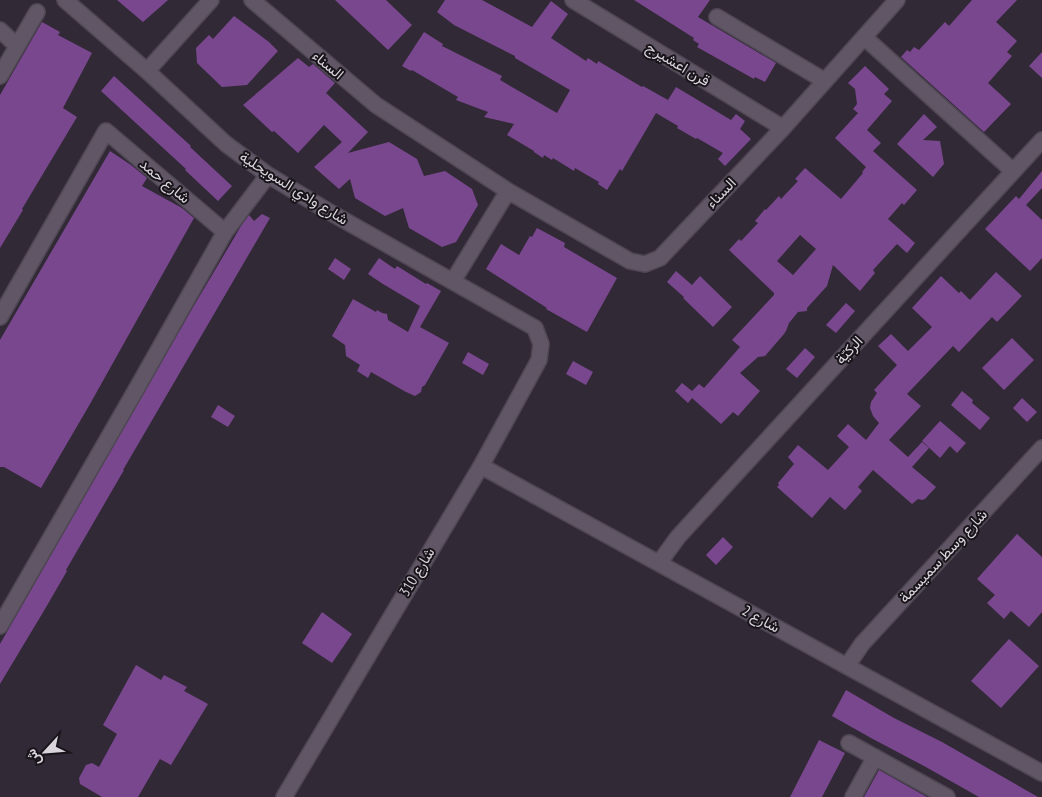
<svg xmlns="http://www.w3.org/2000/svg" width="1042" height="797" font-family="'PT Sans Narrow',Vazirmatn,sans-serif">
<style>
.building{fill:#79478e;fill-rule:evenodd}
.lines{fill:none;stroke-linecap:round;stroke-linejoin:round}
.minor-casing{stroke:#4f4753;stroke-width:18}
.minor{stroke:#605665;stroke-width:15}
.labels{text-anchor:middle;stroke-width:4;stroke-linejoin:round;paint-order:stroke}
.street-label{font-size:15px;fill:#d9d3dc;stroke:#18141a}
</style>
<rect width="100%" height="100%" fill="#322937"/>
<path class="building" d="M117,0H168L143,22Z
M335,0H386L412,25L388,50Z
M445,0H482L532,27L551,1L568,14L551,38L586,61L588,58L597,64L598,61L642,87L643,86L668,100L676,87L731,120L736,114L745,121L740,129L751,139L725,166L718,159L723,153L697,138L696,139L677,128L678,126L656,113L622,171L620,169L607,190L598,184L599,182L575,168L574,171L553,158L552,160L544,155L543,158L534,152V151L507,135L514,124L484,117L488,112L456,100L458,97L412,70L411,71L402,66L424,32L443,44L442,46L502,76L500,80L557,113L570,90L515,58V56L454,25L437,12Z
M634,0H710L698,17L776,63L765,82L755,77L754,79L697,47L699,44L693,40L694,38Z
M972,0H1017L996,22L1017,41L1007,52L1012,56L988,83L1011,104L984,132L901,57L907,50L910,52L914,47L919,50L945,22L949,26Z
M234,16L269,42L278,51L247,85L222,87L197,63L196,48L209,35L213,39Z
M42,22L60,32L58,35L92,53L63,108L77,117L22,209L23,210L0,248V95Z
M1042,52V78L1029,66Z
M298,58L309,67L313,64L335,83L326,93L368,132L348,153L389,142L417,159L424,176L445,171L472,189L478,205L456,242L442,247L409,228L403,208L385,216L355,198L350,179L339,189L314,167L342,142L324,125L298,153L274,131L272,132L243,105Z
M865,66L889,89L884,94L892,101L867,130L881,143L873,151L917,190L904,205L902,203L888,219L915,243L907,253L897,244L873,270L875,273L860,291L833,265L827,286L807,308V311L798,312L789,323L786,331L784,334L765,356L758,357L740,373L760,391L738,416L733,412L721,424L692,398L688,403L675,391L682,383L692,391L699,384L704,388L740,347L732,340L774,295V293L729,250L739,239L741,241L758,223L755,221L765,209L766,210L779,196L781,199L798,181L795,179L805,168L841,199L863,173L862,172L866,167L835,138L858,113L853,109L857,104L855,89L848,83ZM800,235L816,249L793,275L777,261Z
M114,76L191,146L190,147L232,186L218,201L185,170L186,169L101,91Z
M924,114L937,127L923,140L940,141L944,164L933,177L897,144Z
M110,151L131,165L147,178L142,186L182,208L194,218L90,404L41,488L4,467H0V340Z
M1042,171V188L1026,205L1042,220V258L1030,271L985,229L1016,196L1019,199Z
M262,214L270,218L123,470H124L66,570L67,571L45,609L0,684V644L192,309L241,226L249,215L254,221Z
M537,228L565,243L564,247L617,278L587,332L546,309L547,308L486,269L501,244L519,255L530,236L532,237Z
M335,258L351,269L344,280L328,269Z
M379,258L395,269L397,266L426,284L427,283L441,291L420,327L449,343L425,385L422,387L421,392L415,396L406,392L371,372L368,378L357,371L360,365L346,356L345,345L332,336L353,299L376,312L377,310L382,313L387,314L388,320L408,332L420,306L383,284L368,274Z
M676,271L692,285L700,276L732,307L713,327L683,298L684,297L667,282Z
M996,272L1022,296L997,322L992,317L959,352L953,346L907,394L921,406L889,440L908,457L922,442L929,448L912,467L936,487L925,499L922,500L918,499L912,504L873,470L858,487L862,491L845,510L830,497L812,518L777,487L779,485L778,483L794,464L788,457L798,445L828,470L849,447L837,436L848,424L866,440L879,423L873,416L870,408L871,402L877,393L874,390L897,365L878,346L891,334L908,351L932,327L912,308L941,276L959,293L961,291L970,300Z
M846,303L855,311L836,333L826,325Z
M1012,338L1034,360L1004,390L982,368Z
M805,348L815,357L797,378L786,369Z
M468,352L489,364L483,375L462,363Z
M573,361L593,372L586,385L566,374Z
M962,391L973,400L972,403L990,418L980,430L951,405Z
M1022,398L1037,412L1027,422L1013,408Z
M218,405L235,416L228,427L211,417Z
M940,421L966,443L957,453L950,446L940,458L922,441Z
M1017,534L1042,557V612L1029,627L1011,611L1004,619L987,603L995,595L977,579Z
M723,537L733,547L716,565L706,555Z
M322,612L352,634L332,663L302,643Z
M1009,639L1039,666L1001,708L971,681Z
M136,665L161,680L164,675L187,687L184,691L208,704L171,765L160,759L138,797H102L80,784L79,778L86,765L92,763L99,767L117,734L103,725Z
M846,690L894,718L942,742L1038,797H979L924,766L871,738L832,716Z
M819,740L845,753L822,797H790Z
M879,770L902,783L927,797H864Z"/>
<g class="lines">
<defs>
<path id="minor" d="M65,0L147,71L226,144L268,175L326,210L535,328L541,344L539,360L481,466L284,797
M252,0L376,105L508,191L630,261L645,264L660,258L783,128L897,0
M573,0L783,128
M717,17L825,81
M0,30L17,46
M864,37L1013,171
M147,71L211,0
M0,76L37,12
M453,281L508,191
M0,317L106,131L225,232
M481,466L1042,773
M659,563L678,537L1042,140
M0,626L137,388L225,232L268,175
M847,666L862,644L1042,448
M849,743L947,797
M853,797L875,757"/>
</defs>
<use href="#minor" class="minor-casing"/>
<use href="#minor" class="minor"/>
</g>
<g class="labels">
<g class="street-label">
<text transform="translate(678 64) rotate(31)" y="5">قرن اعشيرج</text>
<text transform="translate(328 65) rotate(40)" y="5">السناء</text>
<text transform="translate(165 181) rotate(40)" y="5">شارع حمد</text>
<text transform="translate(294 188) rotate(32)" y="5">شارع وادي السويحلية</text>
<text transform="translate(721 193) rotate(-46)" y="5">السناء</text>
<text transform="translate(849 350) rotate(-47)" y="5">الركيّة</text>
<text transform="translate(943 556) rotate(-47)" y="5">شارع وسط سميسمة</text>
<text transform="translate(417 572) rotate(-59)" y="5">شارع 310</text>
<text transform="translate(761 619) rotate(29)" y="5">شارع 2</text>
</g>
</g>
<g transform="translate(45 752) rotate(244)" stroke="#18141a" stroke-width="4" paint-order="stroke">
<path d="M0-4L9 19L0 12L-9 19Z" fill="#d9d3dc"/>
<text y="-8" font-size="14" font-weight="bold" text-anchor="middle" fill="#d9d3dc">ش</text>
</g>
</svg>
